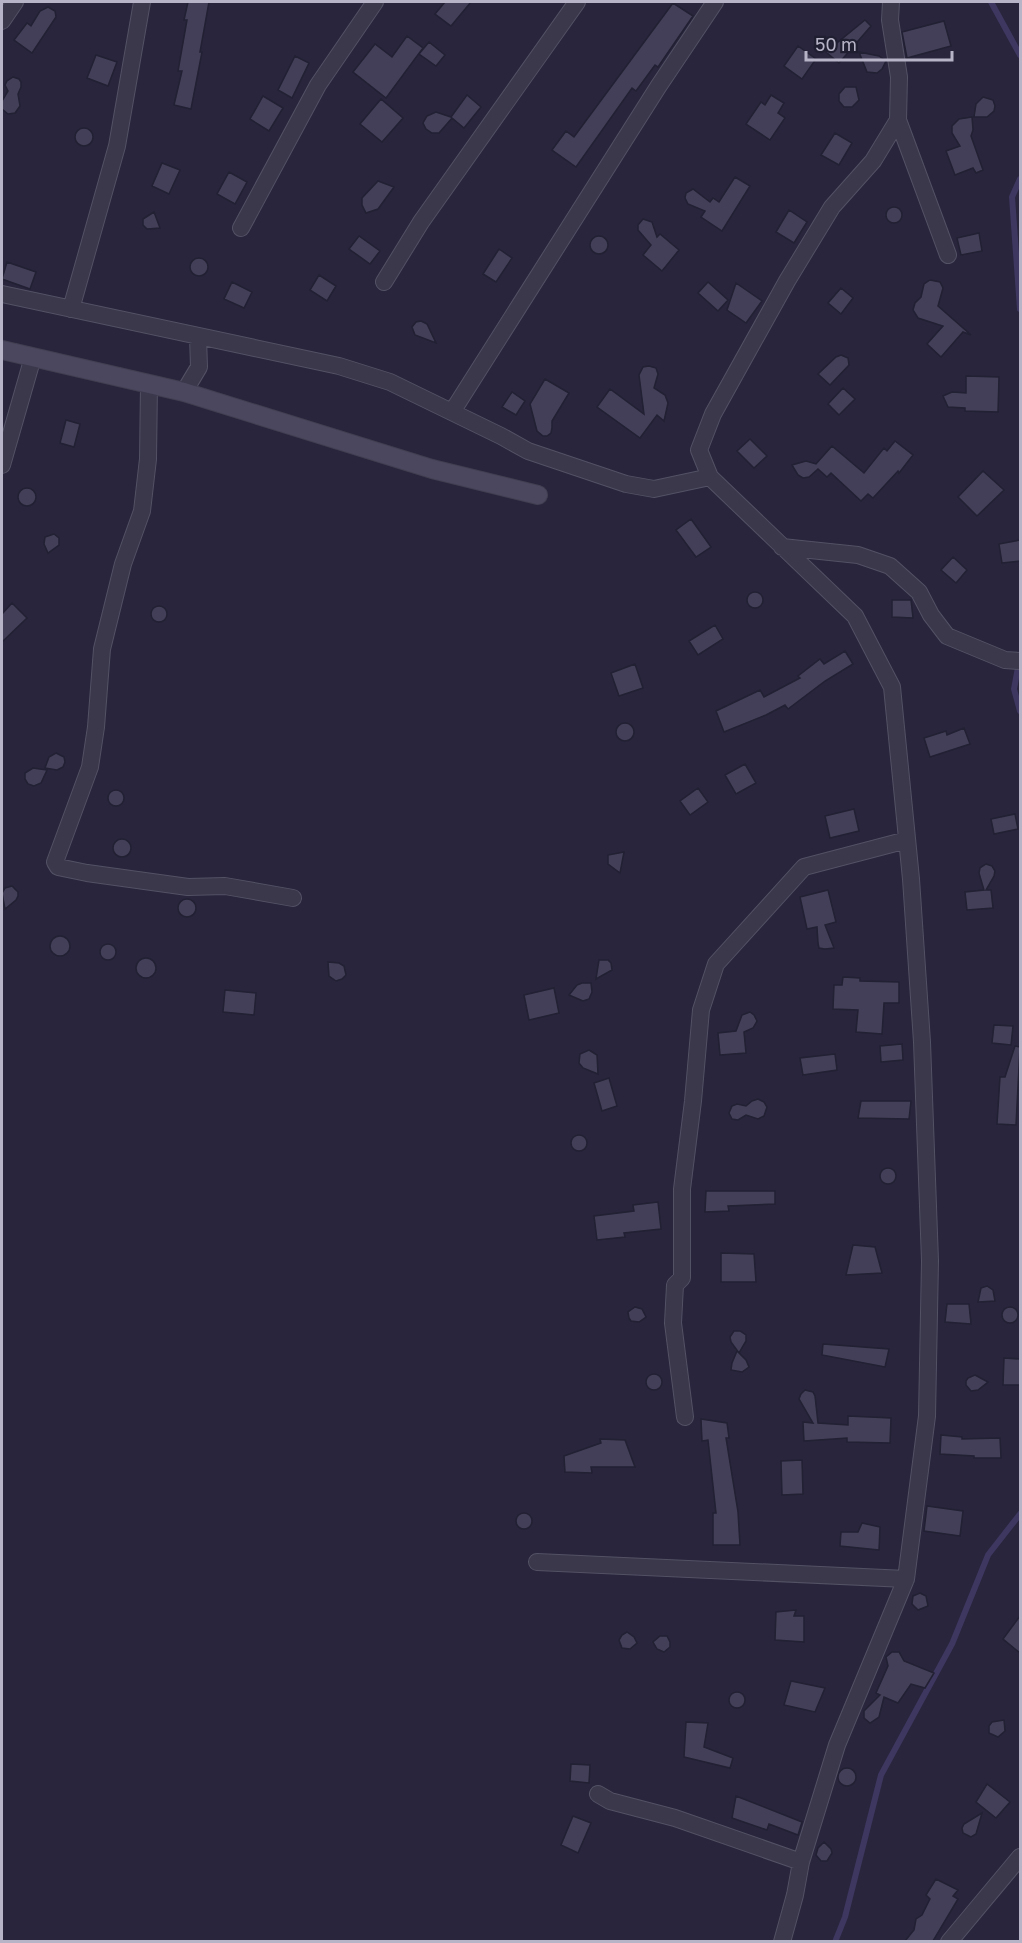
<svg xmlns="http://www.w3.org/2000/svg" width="1022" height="1943" font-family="'Golos Text',sans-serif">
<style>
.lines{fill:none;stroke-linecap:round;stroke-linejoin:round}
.stream{stroke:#3e3760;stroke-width:6}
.building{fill:#433f59;stroke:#222033;stroke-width:1.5}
.street-casing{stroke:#535164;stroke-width:18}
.secondary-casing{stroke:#423f52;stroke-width:20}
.street{stroke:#3b384c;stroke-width:16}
.secondary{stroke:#4b475f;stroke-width:18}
</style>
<rect width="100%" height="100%" fill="#28253c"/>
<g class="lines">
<path class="stream" d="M991,2L1020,55
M1020,179L1012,197L1020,309
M1019,662L1014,689L1020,711
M835,1942L845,1917L881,1775L952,1644L988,1555L1020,1514"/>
</g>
<path class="building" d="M188,2H209L200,52H202L191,109L174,105L182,71H178L187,20H184Z
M445,2H471L451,26L435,14Z
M673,3L693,16L658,67L655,65L636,91L632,88L576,167L552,150L566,131L574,137Z
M48,7L55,11L56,17L32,53L14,40L27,23L31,26L40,11Z
M865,20L871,26L839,63L826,52Z
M944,21L951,46L907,58L902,32Z
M407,36L423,48L386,98L353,72L375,44L392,57Z
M429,42L445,55L436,66L419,54Z
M798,46L816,59L802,79L784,66Z
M859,52L879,56L886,61L882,69L877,73L867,72Z
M96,55L117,62L108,86L87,78Z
M295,56L309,63L292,98L278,90Z
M13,77L19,79L21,82V87L18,94L20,106L15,113L8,114L2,109V101L8,91L5,85L7,81Z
M845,87H856L859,100L852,107H844L839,101V94Z
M467,95L481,107L464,128L452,118L439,133H432L426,129L423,123L427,116L436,112L451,117Z
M771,95L784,103L778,113L785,118L770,140L746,124L761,102L765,105Z
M263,96L283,108L269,131L250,119Z
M983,97L993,100L995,106L994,111L987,117H974L976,104Z
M381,99L403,118L382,142L360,124Z
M972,117L973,130L971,136L983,170L976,173L973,168L955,175L946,151L960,146L952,133V126L959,119Z
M75 137a9 9 0 1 1 18 0a9 9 0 1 1-18 0Z
M835,133L852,143L839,165L821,155Z
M162,163L180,170L169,194L152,186Z
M229,172L247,182L235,204L217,194Z
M735,177L750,186L722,231L701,217L705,211L688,204L685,198L686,193L693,189L710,202L713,198L719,202Z
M378,181L394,187L378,209L366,213L362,205V198Z
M886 215a8 8 0 1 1 16 0a8 8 0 1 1-16 0Z
M789,210L807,222L794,243L776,232Z
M154,212L160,228L147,229L143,225V219Z
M643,219L652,222L657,237L660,234L679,250L662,271L643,255L651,245L638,230V225Z
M979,233L982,251L961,255L957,238Z
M590 245a9 9 0 1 1 18 0a9 9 0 1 1-18 0Z
M359,236L380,251L370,264L349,249Z
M499,249L512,258L496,282L483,274Z
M190 267a9 9 0 1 1 18 0a9 9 0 1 1-18 0Z
M7,262L36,272L30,289L2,279Z
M319,275L336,286L327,301L310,290Z
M930,280L940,282L943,288L938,306L971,335L963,332L941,357L927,344L943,326L918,318L913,310L915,303L921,297L924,284Z
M232,282L252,292L244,308L224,299Z
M708,282L728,300L718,311L698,293Z
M736,283L762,301L746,323L727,310Z
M841,288L853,298L841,314L828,303Z
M421,321L427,324L436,343L415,335L412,327L416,322Z
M841,355L848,358L849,365L830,385L818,374L836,357Z
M649,366L656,368L658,374L654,388L665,395L668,403L664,421L657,415L640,438L597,407L610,389L644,414L639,375L643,367Z
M966,376L999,377L998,412L965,411V408L948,407L943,396L952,392L966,393Z
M545,379L569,393L552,421V428L551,433L547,436H543L537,431L530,404Z
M843,388L855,399L839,415L828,404Z
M512,392L525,401L516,415L502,407Z
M66,420L80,424L74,447L60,443Z
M750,439L767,456L754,468L737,451Z
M895,441L913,455L899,473L898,471L873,498L868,494L861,501L831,473L827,477L818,469L809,477L803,478L798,475L792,465L806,461L816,464L832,446L864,473L884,448L887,451Z
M983,471L1004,490L977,516L958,497Z
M18 497a9 9 0 1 1 18 0a9 9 0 1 1-18 0Z
M691,519L711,547L696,557L676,530Z
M54,534L59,538V545L48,553L44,544L45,537Z
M1020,540V561L1002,563L999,544Z
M953,557L967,570L956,583L941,570Z
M747 600a8 8 0 1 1 16 0a8 8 0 1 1-16 0Z
M892,600H911L913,618L892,617Z
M12,603L27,618L2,642V614Z
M151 614a8 8 0 1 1 16 0a8 8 0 1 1-16 0Z
M715,625L723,639L698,655L689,641Z
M845,651L853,664L825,681L788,709L785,705L766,715L724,732L716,711L760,690L764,697L800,678L798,676L820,659L824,664Z
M635,664L643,688L619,696L611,673Z
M616 732a9 9 0 1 1 18 0a9 9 0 1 1-18 0Z
M964,728L970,744L930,757L924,738L946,731L947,735Z
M56,753L64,757L65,762L63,767L57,770L45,768L49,757Z
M745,764L756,783L736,794L725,775Z
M33,768L47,770L41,783L34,786L28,784L25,779V773Z
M698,788L708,802L690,815L680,801Z
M108 798a8 8 0 1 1 16 0a8 8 0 1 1-16 0Z
M854,809L859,831L830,838L825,816Z
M1015,814L1018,829L994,834L991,819Z
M113 848a9 9 0 1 1 18 0a9 9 0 1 1-18 0Z
M624,852L620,873L608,864V855Z
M986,864L992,866L995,871L994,876L986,890H991L993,908L967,910L965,892L984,890L979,873L980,868Z
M12,886L18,892V896L16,900L5,909L2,893L5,888Z
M828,890L836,922L825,925L834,948L825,949L819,948L818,943L817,927L807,929L800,897Z
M178 908a9 9 0 1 1 18 0a9 9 0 1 1-18 0Z
M50 946a10 10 0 1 1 20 0a10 10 0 1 1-20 0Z
M100 952a8 8 0 1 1 16 0a8 8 0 1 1-16 0Z
M136 968a10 10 0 1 1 20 0a10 10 0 1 1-20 0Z
M599,960H608L611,963L612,970L596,979Z
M328,962L339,963L344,966L346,975L342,979L336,981L329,976Z
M843,977L860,978V981L899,982V1003H884L882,1034L856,1032L858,1010L833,1009L834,985H842Z
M582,983H591L592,992L589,999L583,1001L569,995L577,985Z
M554,988L559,1013L529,1020L524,995Z
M225,990L256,993L254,1015L223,1012Z
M750,1012L754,1015L757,1021L753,1028L744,1032L746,1053L720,1055L718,1033L736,1031L742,1015Z
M994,1025L1013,1026L1011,1045L992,1043Z
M902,1044L903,1060L881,1062L880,1046Z
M1015,1046L1020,1047L1016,1125L997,1124L1000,1077H1005Z
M589,1050L597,1055L598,1074L583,1068L579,1063L580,1054Z
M835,1054L837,1070L803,1075L800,1058Z
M609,1078L617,1106L602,1111L594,1083Z
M758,1099L764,1102L767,1107L764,1116L758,1119L746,1115L738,1120L732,1119L729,1113L732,1106L737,1104L746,1106L752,1101Z
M861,1101H911L909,1119L858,1118Z
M571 1143a8 8 0 1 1 16 0a8 8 0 1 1-16 0Z
M880 1176a8 8 0 1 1 16 0a8 8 0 1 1-16 0Z
M706,1191H775V1204L728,1206L729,1211L705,1212Z
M658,1202L661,1229L624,1233L625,1237L597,1240L594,1216L634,1211L633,1205Z
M853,1245L875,1247L882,1273L846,1275Z
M721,1253L754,1254L756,1282H721Z
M987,1286L993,1290L995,1301L978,1302L981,1288Z
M947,1304H969L971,1324L945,1322Z
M635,1307L642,1309L646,1317L639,1322L631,1321L629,1318L628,1312Z
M1002 1315a8 8 0 1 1 16 0a8 8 0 1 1-16 0Z
M734,1331H740L746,1335V1341L739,1353L731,1342L730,1337Z
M823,1344L889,1349L885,1367L822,1355Z
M737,1351L746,1360L749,1367L742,1372L731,1370L732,1363Z
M1004,1358L1020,1359V1385H1003Z
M646 1382a8 8 0 1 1 16 0a8 8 0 1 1-16 0Z
M975,1375L988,1382L978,1390L971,1391L966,1385V1381L968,1378Z
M805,1390L813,1392L815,1396L818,1423L848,1425V1416L891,1418L890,1443L847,1442V1438L804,1441L803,1422L813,1423L799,1399L801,1394Z
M701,1419L727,1423L729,1438H726L738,1512L740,1545H713V1513H716L708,1440L702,1441Z
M941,1435L962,1437V1439L1000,1438L1001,1458H974V1456L940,1454Z
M600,1439L625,1440L635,1467H591L592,1473L565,1472L564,1456L601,1443Z
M802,1460L803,1494L782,1495L781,1461Z
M927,1506L963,1511L960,1536L924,1531Z
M516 1521a8 8 0 1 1 16 0a8 8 0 1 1-16 0Z
M862,1523L880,1527L879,1550L840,1546L841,1532H858Z
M920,1593L926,1596L928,1606L918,1610L912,1604L913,1596Z
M796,1610L794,1616H804V1642L775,1640L776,1612Z
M1020,1616V1653L1003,1639Z
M627,1632L634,1637L637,1643L630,1649L622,1648L619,1640L622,1635Z
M660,1636H667L670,1642V1647L664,1652L657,1649L653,1642Z
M892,1652H899L904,1661L934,1673L925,1688L911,1684L898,1703L884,1697L879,1717L870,1723L864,1718V1711L880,1695L876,1693L888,1666L886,1657Z
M791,1681L825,1688L815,1712L784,1705Z
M729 1700a8 8 0 1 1 16 0a8 8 0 1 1-16 0Z
M1004,1720L1005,1731L998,1737L989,1733V1726L992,1722Z
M686,1722L708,1723L704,1747L733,1758L730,1768L684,1757Z
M571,1764L590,1765L589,1783L570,1781Z
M838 1777a9 9 0 1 1 18 0a9 9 0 1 1-18 0Z
M987,1784L1010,1802L996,1818L976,1802Z
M736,1796L802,1822L798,1835L769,1824L767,1830L732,1818Z
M982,1813L976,1834L971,1837L963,1833L962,1828L964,1824Z
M573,1816L591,1823L578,1853L561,1845Z
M824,1842L831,1849L832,1853L827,1861H821L816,1855L818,1848Z
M936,1879L958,1890L953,1896L958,1899L933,1941H905L914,1930L916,1919L922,1915L930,1899L926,1895Z"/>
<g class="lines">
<defs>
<path id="street" d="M2,21L15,2
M898,120L948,255
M241,228L318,85L375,2
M384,282L421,222L577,2
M2,294L339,366L390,382L501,436L528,451L626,484L654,489L710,477
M71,309L117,146L142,2
M149,384L148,459L142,511L123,564L102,649L96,727L90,767L55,862L58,867L87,873L188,887L225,886L293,898
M184,392L199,367L198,337
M452,412L658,87L715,2
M2,465L33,357
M782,547L858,555L890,566L919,592L931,615L947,636L1005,660L1020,661
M685,1417L673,1323L675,1285L682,1278V1189L693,1101L701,1010L716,964L804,867L907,840
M537,1562L906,1579
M598,1794L610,1801L675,1818L801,1862
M782,1942L795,1895L801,1862L837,1745L906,1579L927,1416L930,1261L922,1042L911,879L892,687L855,616L710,477L699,450L713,414L787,281L832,207L873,161L898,120L899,77L890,20L891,2
M949,1942L1020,1857"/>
<path id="secondary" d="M2,350L184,392L432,469L538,495"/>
</defs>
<use href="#street" class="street-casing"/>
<use href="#secondary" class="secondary-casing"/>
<use href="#street" class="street"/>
<use href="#secondary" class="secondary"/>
</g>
<rect width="1022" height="1943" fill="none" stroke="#b8b4c7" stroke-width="6"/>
<path d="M806 51v9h146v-9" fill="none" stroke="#b8b4c7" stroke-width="3"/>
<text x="815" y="51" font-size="18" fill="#b8b4c7" stroke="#201e31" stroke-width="4.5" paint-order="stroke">50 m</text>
</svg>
